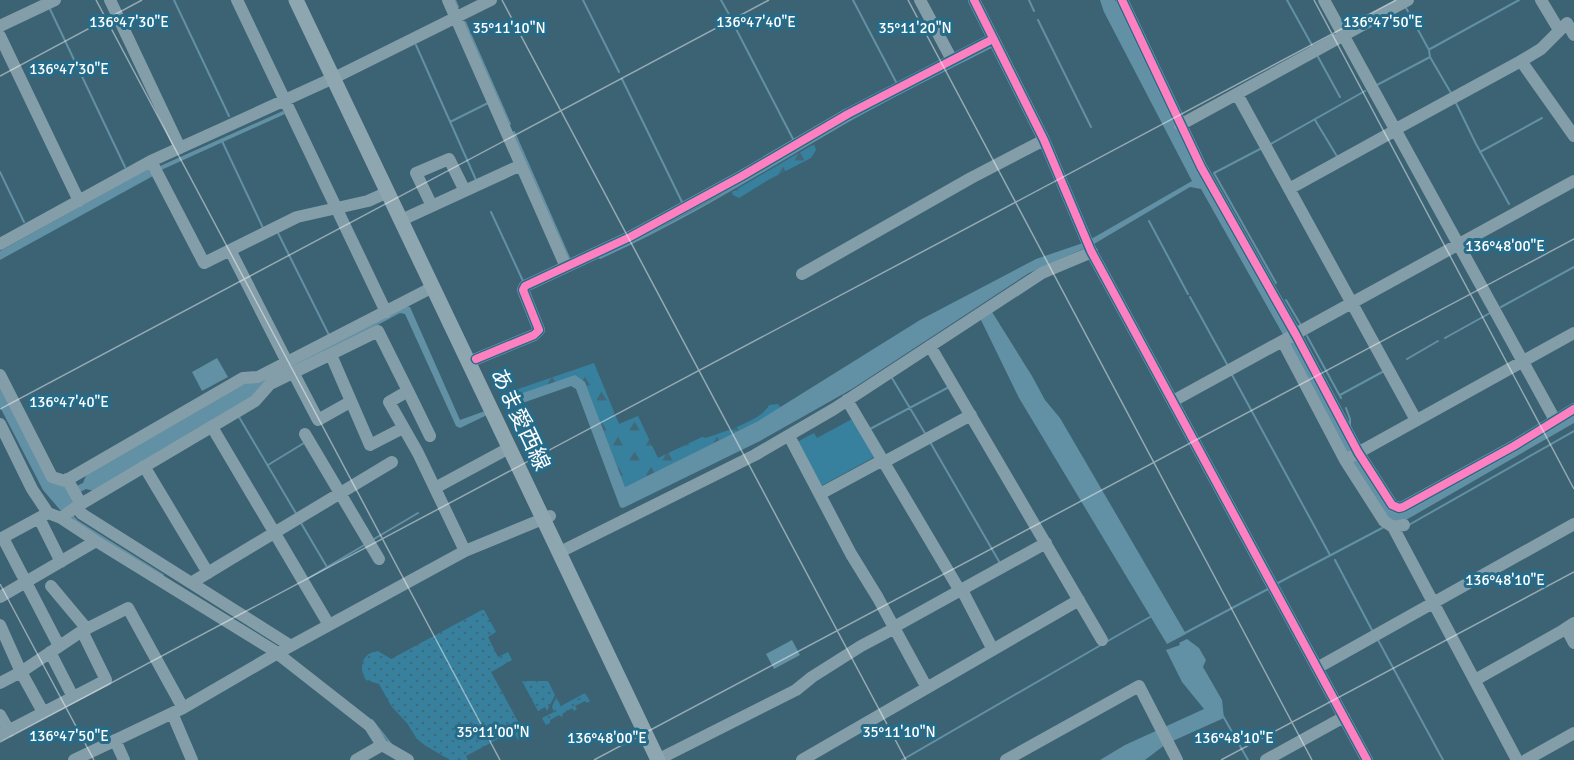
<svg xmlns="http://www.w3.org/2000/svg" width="1574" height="760" font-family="Signika,'Noto Sans JP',sans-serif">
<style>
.grass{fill:url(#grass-dots)}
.forest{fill:url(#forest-firs)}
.pitch{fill:#37819f}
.water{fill:#6290a4}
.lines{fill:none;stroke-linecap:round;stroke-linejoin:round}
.stream{stroke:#6290a4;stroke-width:2}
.minor{stroke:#839ea8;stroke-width:12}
.major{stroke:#8ea6b0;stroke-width:15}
.cycleway-casing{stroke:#256c8b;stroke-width:11}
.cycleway{stroke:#ff80c0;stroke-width:8}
.ticks{fill:none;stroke:#fff;stroke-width:1.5;stroke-opacity:0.45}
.labels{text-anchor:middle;stroke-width:6;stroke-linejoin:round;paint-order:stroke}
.street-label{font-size:22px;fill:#fff;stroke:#256c8b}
.ticks-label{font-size:15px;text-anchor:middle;fill:#fff;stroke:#256c8b;stroke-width:6;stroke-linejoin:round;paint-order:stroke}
</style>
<defs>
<pattern id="grass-dots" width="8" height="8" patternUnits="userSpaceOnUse" patternTransform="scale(1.5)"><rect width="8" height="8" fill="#37819f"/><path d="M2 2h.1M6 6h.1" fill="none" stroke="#40697a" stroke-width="1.8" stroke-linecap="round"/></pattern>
<pattern id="forest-firs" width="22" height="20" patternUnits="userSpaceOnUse" patternTransform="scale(1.5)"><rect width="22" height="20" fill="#37819f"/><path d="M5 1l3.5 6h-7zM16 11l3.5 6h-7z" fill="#40697a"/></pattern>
</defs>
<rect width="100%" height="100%" fill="#3c6374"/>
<path class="grass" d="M482,610H484L496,632L488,637L498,657L508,652L512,660L491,672L521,727L526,725L530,733L518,740L513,731L466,756L468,760H450L426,746L417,739L407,723L392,707L379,684L366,680C358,667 362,653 378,651L391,659Z
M522,681H548L555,695L547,711L545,707L538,711Z
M585,693L590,701L587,703L585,701L575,706L577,709L574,711L572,708L562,714L563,716L561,718L559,715L550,720V723L546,725L542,718L554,712L552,707L556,697L561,706Z"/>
<path class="forest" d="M814,144L816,150L811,158L768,180L739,198L733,195L732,192Z
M594,363L619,424L638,416L658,458L702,437L706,438C722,432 763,420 769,405L778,404L781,408L758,421L625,487L585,382L508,398L505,403L502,398L504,394Z"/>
<path class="pitch" d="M854,418L876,456L821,486L797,442L814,433L817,438Z"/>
<path class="water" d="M1100,0H1115L1120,7L1392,510L1574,414V423L1406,520L1397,522L1386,519L1349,463L1285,338L1201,189L1190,187L1094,244L1029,273L852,389L760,441L623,508L620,507L576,389L571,386L511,407L506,406L505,403L508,398L575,375L585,382L625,487L758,421L920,320L1036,259L1086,242L1192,181L1104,12Z
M283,111L285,114L159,171L158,167Z
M148,169L153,176L0,260V251Z
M403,306L410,307L460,420L485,411L487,415L460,428L456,426L405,314L400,313L261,387L249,399L94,491L86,489L74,495L77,502L61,511L43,490L0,407V382L51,480L70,489L83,483L87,473L244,381Z
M992,312L1032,376L1045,400L1060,418L1186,634L1167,644L1019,398L980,318Z
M217,358L228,377L202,391L192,372Z
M1187,639L1199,648L1206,660L1203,667L1222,700L1224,718L1166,744L1145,760H1100L1125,745L1204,709L1182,682L1166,650L1180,645L1179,643Z
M792,640L800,655L774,669L766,654Z"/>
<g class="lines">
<path class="stream" d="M174,0L229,116
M455,0L458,7
M583,0L619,72
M721,0L731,18
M853,0L896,82
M1029,0L1034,11
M1287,0L1313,47
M49,7L125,167
M1038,20L1091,127
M465,22L510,124
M734,25L793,139
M416,45L476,180
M1430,49L1519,0
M1317,55L1340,97
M1430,57L1451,93
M622,79L682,202
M1377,85L1430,57L1429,50L1405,6
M1455,101L1476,144L1509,204
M1315,120L1338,158
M450,122L488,103
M514,132L570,260
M222,141L263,228
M1269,145L1365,91
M1480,152L1542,118
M0,172L24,222
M1214,173L1276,283
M1214,173L1262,148
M491,212L523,281
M1149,221L1188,294
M278,233L329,335
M600,258C685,220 764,170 845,123C892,96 942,72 991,47
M1190,297L1228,366
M1286,300L1302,327
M1501,307L1574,267
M1307,336L1341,398
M1445,338L1490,313
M1407,359L1438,341
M1231,373L1330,555
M892,378L926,435
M1340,395L1384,371
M1346,408L1350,419V427
M239,417L297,515
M870,429L949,387
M930,442L1000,563
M268,465L304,443
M73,517L77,521L163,575
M301,523L327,567
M1407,526L1574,431
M374,539L418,513
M1335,560L1373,632
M307,579L366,544
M1276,584L1384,527
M1185,633L1268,589
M1378,640L1443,760
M1106,642L1150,617
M1223,716L1248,760
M372,720L391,744
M902,760L1101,645"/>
<path class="minor" d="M110,0L180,148
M237,0L386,312
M448,0L566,267
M920,0L952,60
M974,0L1044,140L1091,251L1367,760
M1122,0L1201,167L1296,335L1358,452L1392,505L1399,508L1403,507L1514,446L1574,409
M1324,0L1555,420
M1541,0L1559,30
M0,26L55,0
M0,36L79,201
M1521,61L1574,136
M1237,94L1416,420
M1180,125L1408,0
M1396,129L1521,61L1541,49L1567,23L1574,35
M151,161L204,263L297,217L368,201L388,192
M1289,189L1396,130
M432,206L416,173L449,159L465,191
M408,217L521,165
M0,244L151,161L340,75L491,0
M230,250L287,362
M802,274L971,178L1044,140
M1283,342L1345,460L1384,521L1393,527L1404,525
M930,346L1102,640
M331,355L370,445L403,428
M476,359L534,335L539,330L523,290L525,286L630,237L742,176L848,114L993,39
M294,374L318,420L350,402
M0,375L52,477L65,481L243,378L258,377L433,287
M408,391L430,436
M847,400L960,591
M1173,401L1574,181
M0,424L32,489L48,513L61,518L96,541L0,597
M212,427L329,625
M305,434L379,559
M789,436L851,554L878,598L927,688
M1345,460L1574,333
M884,462L971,415
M144,466L208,573
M67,479L81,504
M435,488L509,448
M820,494L883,460
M76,507L82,514L291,646
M39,518L61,562
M61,518L76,507L255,401L270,384L378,331L408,391L389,402L418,453L465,551
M1393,527L1517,760
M3,538L59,646
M0,539L48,513
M96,541L273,650L370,726L382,745L408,760
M566,549L755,455L834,409L1042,273L1092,252
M191,583L392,462
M51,586L87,629
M962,590L993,650
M0,625L21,672L43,712
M894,627L1046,543
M1566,628L1574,643
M50,652L73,697
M1317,668L1574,524
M1475,680L1562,631L1574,623
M0,683L21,672L82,631L128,608L183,708
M172,713L192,760
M0,715L9,731
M0,735L106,680L82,631
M115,740L124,760
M665,756L796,690L812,677L861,646L895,628
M74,760L183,708L276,654L465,551L550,516
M356,760L382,745
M802,760L1079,600
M1006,760L1139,686L1177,760
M1266,760L1344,717
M1526,760L1574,733"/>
<path class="major" d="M296,0L658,760"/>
<defs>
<path id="cycleway" d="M974,0L1044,140L1091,251L1367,760
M1122,0L1201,167L1296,335L1358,452L1392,505L1399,508L1403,507L1514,446L1574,409
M476,359L534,335L539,330L523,290L525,286L630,237L742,176L848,114L993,39"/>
</defs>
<use href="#cycleway" class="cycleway-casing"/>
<use href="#cycleway" class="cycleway"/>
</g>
<path class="ticks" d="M96,0L500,760M502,0L906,760M908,0L1312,760M1314,0L1574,489M0,76L142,0M0,409L769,0M0,584L94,760M0,742L1396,0M594,760L1574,239M1221,760L1574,572"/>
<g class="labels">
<g class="street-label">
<text transform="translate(521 419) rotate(65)" y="8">あま愛西線</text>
</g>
</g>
<g class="ticks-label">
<text x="129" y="27">136°47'30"E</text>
<text x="756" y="27">136°47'40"E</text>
<text x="1383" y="27">136°47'50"E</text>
<text x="509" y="33">35°11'10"N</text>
<text x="915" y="33">35°11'20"N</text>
<text x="69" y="74">136°47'30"E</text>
<text x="1505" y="251">136°48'00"E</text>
<text x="69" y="407">136°47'40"E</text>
<text x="1505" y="585">136°48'10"E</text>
<text x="493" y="737">35°11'00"N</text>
<text x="899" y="737">35°11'10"N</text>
<text x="69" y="741">136°47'50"E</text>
<text x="607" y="743">136°48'00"E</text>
<text x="1234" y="743">136°48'10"E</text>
</g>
</svg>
